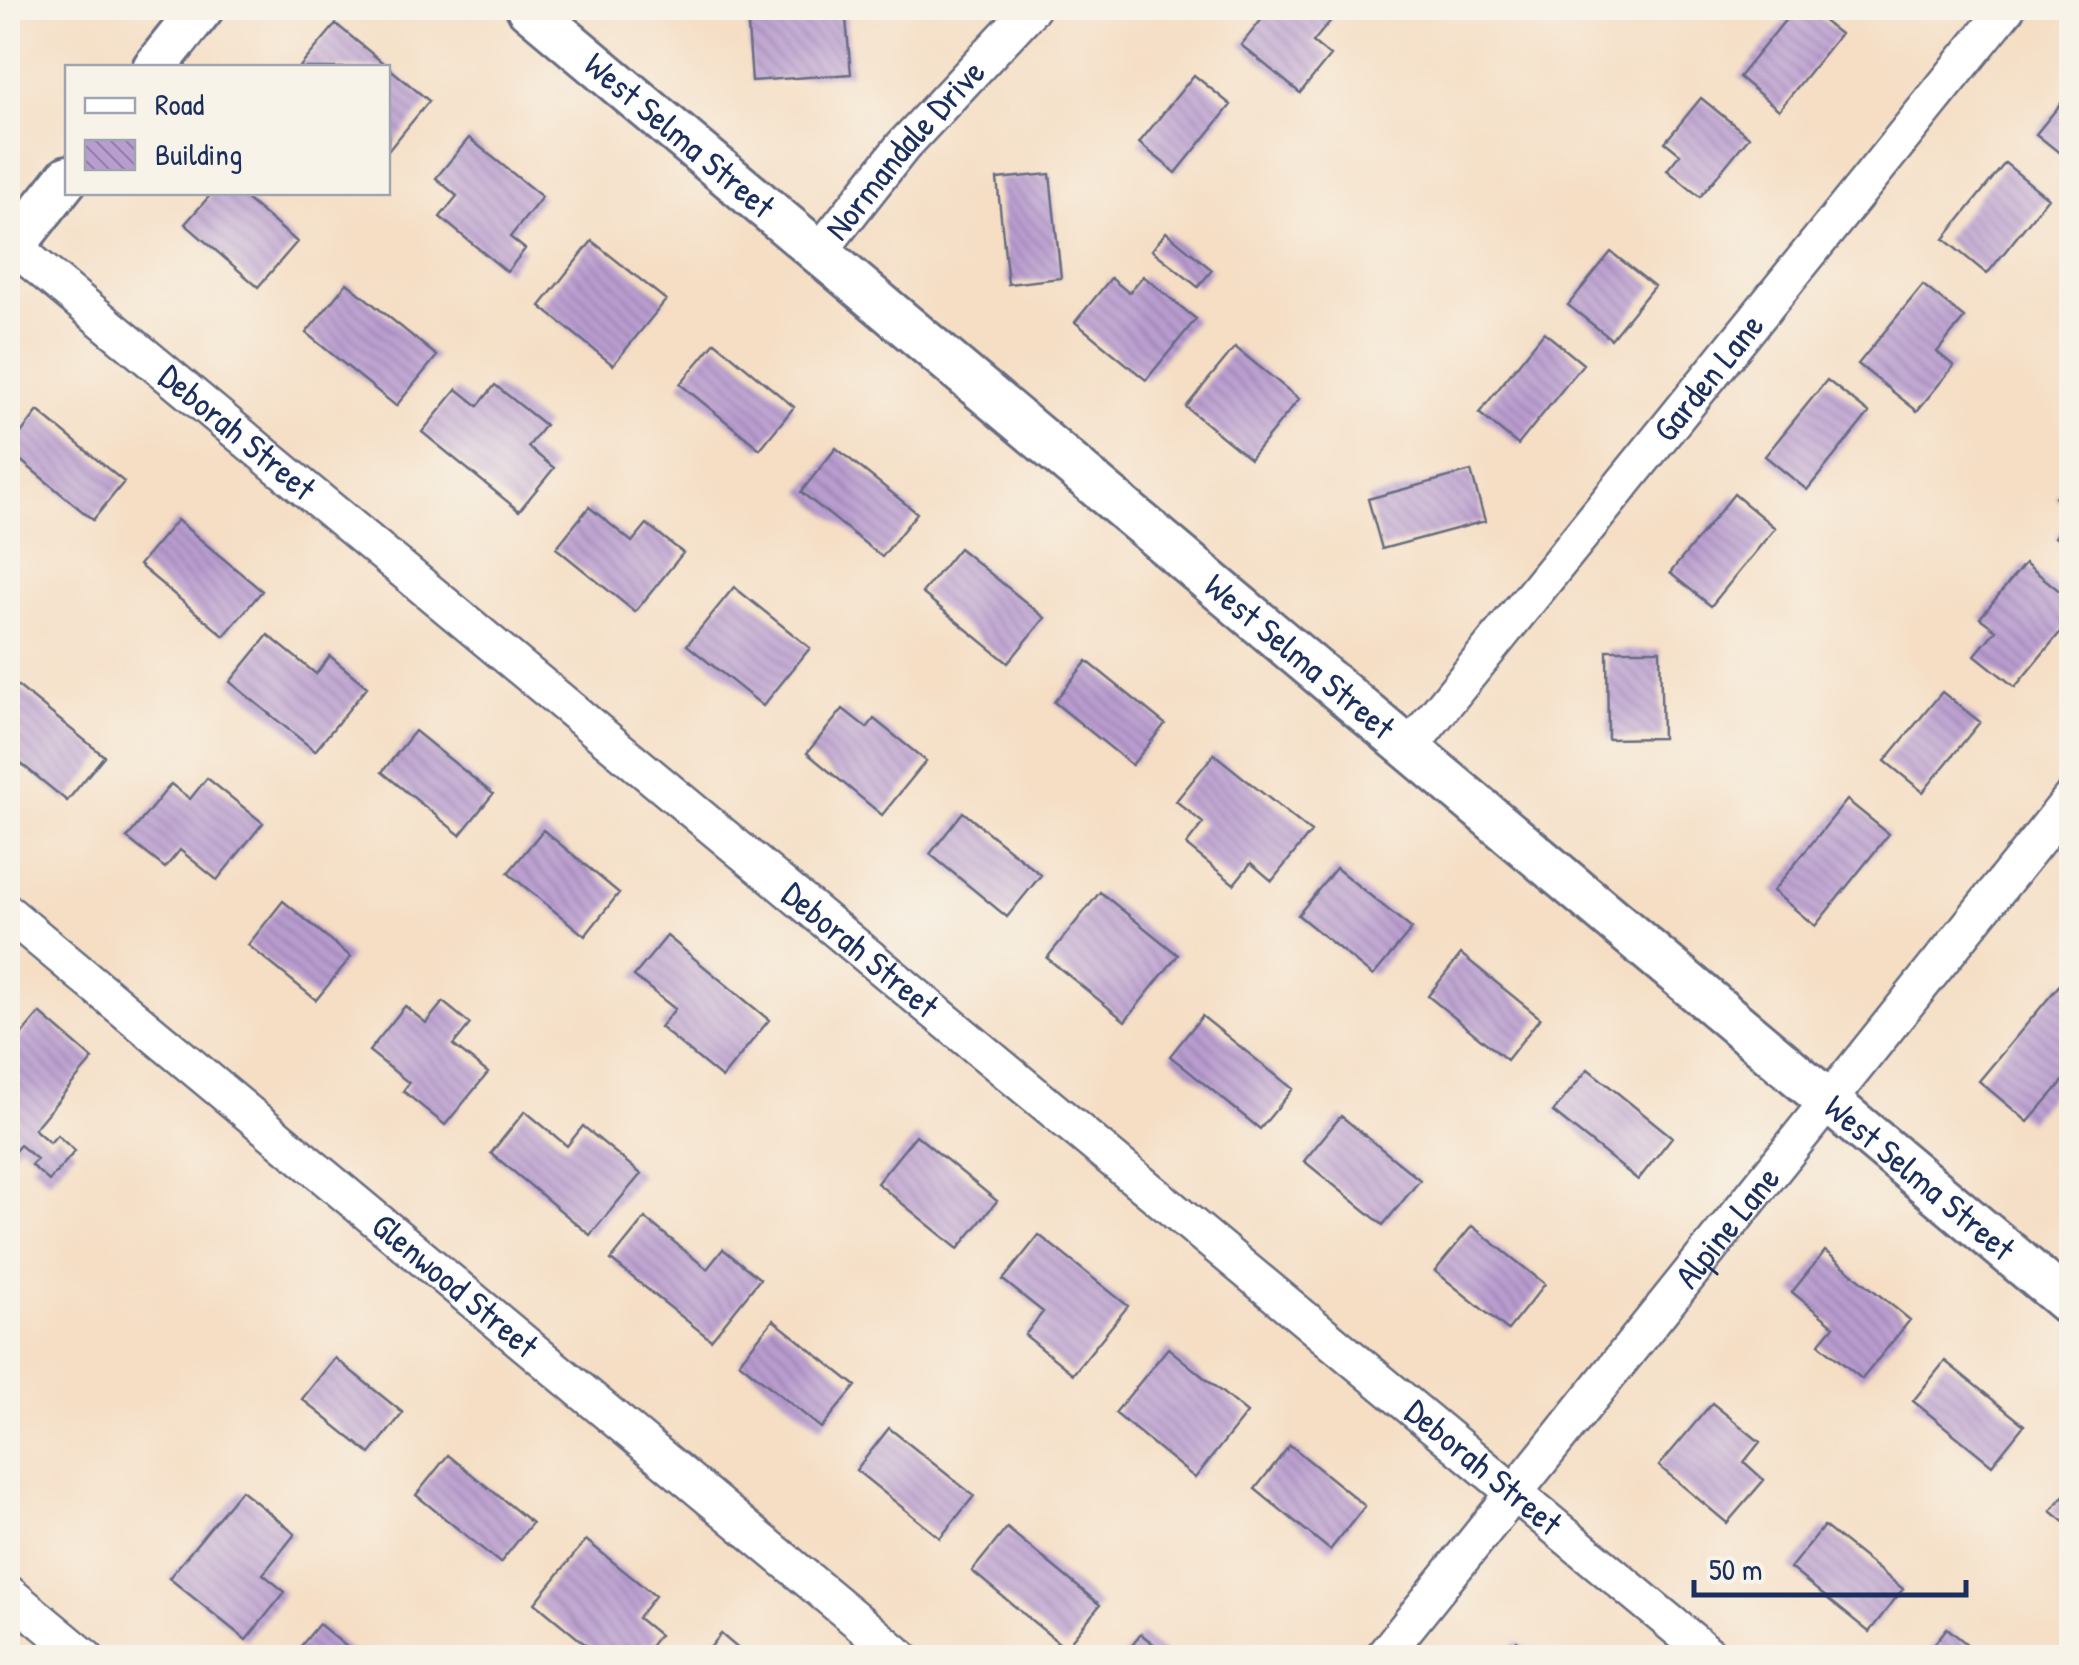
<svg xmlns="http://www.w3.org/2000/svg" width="2079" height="1665" font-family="'Patrick Hand',sans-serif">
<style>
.building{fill:url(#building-back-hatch)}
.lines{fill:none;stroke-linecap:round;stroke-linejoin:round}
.minor-casing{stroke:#676c82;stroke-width:40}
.tertiary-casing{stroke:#676c82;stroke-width:48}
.minor{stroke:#fff;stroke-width:35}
.tertiary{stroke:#fff;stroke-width:42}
.labels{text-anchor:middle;stroke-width:8;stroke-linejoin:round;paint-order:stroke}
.street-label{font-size:35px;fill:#1b2f5e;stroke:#f7f3e8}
</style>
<defs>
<pattern id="building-back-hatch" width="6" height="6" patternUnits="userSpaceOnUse" patternTransform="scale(2.5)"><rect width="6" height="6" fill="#ba9dd0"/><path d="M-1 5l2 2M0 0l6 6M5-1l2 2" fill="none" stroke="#9680ac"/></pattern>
</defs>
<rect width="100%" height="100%" fill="#f7f3e8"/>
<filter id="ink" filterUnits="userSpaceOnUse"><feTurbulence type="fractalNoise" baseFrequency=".01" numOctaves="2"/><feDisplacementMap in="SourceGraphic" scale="20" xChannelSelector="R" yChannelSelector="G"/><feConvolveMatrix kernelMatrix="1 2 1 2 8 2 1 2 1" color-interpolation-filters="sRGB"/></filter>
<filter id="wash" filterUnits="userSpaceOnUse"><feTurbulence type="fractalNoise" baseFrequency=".0048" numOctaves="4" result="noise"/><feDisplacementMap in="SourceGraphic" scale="40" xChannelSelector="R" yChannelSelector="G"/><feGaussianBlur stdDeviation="2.25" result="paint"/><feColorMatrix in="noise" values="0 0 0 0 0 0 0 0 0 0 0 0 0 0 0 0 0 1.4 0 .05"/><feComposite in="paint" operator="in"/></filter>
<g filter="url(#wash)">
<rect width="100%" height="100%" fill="#f5dec4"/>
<g id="blocks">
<path class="building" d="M845,8L851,74L752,81L747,13Z
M1271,8H1341L1313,42L1330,56L1300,93L1241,45Z
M1795,8H1807L1840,34L1779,110L1739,77Z
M336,24L429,101L388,151V68H299Z
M1194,75L1231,105L1176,173L1139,143Z
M2072,90V163L2036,134Z
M1701,98L1749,137L1700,197L1667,170L1680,154L1665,142Z
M469,138L542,197L510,237L525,249L507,272L440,217L457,196L436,178Z
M2005,163L2048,198L1987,274L1944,239Z
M1050,174L1061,278L1008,284L997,179Z
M213,192H248L244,197L297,242L258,287L185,224Z
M1166,232L1212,270L1198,287L1152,250Z
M592,241L666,300L613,365L540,306Z
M1611,252L1654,286L1611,339L1568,305Z
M1143,276L1196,319L1146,380L1075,322L1111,278L1129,293Z
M347,283L437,356L396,406L306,333Z
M1923,285L1964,318L1937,352L1954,366L1917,411L1858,364Z
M1544,332L1583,364L1518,445L1479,413Z
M715,342L794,407L760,449L680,384Z
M1235,347L1299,399L1250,459L1186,407Z
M1827,380L1869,413L1807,490L1765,456Z
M495,385L545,425L528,447L554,468L519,511L422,432L457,389L478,406Z
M38,411L124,482L93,520L8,450Z
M836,448L917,513L882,557L801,492Z
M1471,471L1485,521L1382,549L1368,499Z
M2072,477V510L2055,497Z
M1734,494L1775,528L1711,606L1670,573Z
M589,507L632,542L647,524L683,553L635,612L556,548Z
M2072,517V550L2055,537Z
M177,520L262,591L224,636L139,565Z
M959,548L1045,618L1008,663L922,593Z
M2025,563L2072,601V618L2015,687L1975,655L1996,630L1980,618Z
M734,587L810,648L763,706L687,645Z
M268,635L316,674L330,656L367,687L315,751L230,682Z
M1607,650H1660L1662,738L1608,739Z
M1087,661L1165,724L1132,765L1054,702Z
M8,678L104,756L67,801L8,753Z
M1942,692L1980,722L1923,792L1885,761Z
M843,709L867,728L874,719L926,761L882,815L807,753Z
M415,731L493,794L460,835L382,772Z
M1214,754L1311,832L1272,881L1251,863L1234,884L1186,845L1203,823L1176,801Z
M207,778L263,823L217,880L180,850L165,868L127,838L171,784L190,799Z
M1847,800L1889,834L1815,926L1773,891Z
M963,812L1041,875L1007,917L930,854Z
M543,830L619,893L585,936L508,873Z
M1336,868L1412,929L1373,976L1298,915Z
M1100,892L1178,955L1125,1021L1047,958Z
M283,901L351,957L316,1000L248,945Z
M667,936L769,1020L722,1078L660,1027L675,1009L634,976Z
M1461,954L1540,1018L1507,1060L1428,996Z
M2062,982L2072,989V1071L2028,1122L1979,1081Z
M443,1002L470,1024L453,1045L488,1073L445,1125L403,1091L409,1083L369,1051L405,1006L426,1023Z
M40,1013L93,1059L34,1129L50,1143L57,1135L75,1151L49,1181L31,1165L37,1159L20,1145L8,1159V1051Z
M1202,1016L1293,1089L1260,1129L1170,1056Z
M1588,1069L1672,1137L1638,1180L1553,1112Z
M525,1111L567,1146L583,1126L641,1174L590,1235L491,1153Z
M1341,1116L1420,1180L1383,1225L1304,1161Z
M916,1135L997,1201L958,1249L877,1183Z
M645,1218L707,1269L723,1249L760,1279L711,1340L611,1260Z
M1472,1226L1545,1284L1508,1330L1435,1271Z
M1039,1235L1128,1306L1073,1374L1025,1335L1043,1312L1003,1280Z
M1825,1251L1910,1320L1862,1379L1819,1344L1834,1326L1792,1292Z
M773,1320L856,1386L821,1428L739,1362Z
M1168,1348L1247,1413L1195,1478L1115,1413Z
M335,1358L403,1413L370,1454L302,1399Z
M1945,1361L2024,1425L1992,1465L1913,1401Z
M1712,1403L1760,1442L1744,1462L1764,1480L1727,1523L1659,1466Z
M889,1428L974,1496L940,1538L856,1470Z
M1290,1445L1365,1506L1330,1550L1255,1489Z
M448,1455L532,1523L500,1563L416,1495Z
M2072,1486V1528L2051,1511Z
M241,1490L295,1534L263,1574L285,1592L246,1640L169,1578Z
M1824,1526L1903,1589L1869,1632L1790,1568Z
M1007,1528L1100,1605L1065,1648L972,1571Z
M586,1540L655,1596L638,1618L659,1635L641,1658H602L535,1603Z
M319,1624L360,1658H291Z
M1947,1628L1984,1658H1923Z
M721,1634L749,1658H702Z
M1141,1634L1171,1658H1122Z
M1517,1641L1537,1658H1503Z"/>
</g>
</g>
<g filter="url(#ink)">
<use href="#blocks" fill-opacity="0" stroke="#676c82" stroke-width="2.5"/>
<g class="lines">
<defs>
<g id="minor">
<path id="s1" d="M8,242L1713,1658"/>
<path id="s2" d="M820,251L903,146L1032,8"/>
<path id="s3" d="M1410,747L2007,8"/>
<path id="s4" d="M8,913L902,1658"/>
<path d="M8,1593L86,1658"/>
<path id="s5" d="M1382,1658L2072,797"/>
</g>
<g id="tertiary">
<path id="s6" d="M528,8L2072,1306"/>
<path d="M154,68L202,8"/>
<path d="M8,253L68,177"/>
</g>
</defs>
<use href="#minor" class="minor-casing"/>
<use href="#tertiary" class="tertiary-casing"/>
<use href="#minor" class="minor"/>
<use href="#tertiary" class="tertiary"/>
</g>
</g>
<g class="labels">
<g class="street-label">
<text dy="12" stroke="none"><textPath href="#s6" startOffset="198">West Selma Street</textPath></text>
<text dy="12" stroke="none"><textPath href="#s2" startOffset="132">Normandale Drive</textPath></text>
<text dy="12" stroke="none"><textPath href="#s3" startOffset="475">Garden Lane</textPath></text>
<text dy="12" stroke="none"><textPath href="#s1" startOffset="298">Deborah Street</textPath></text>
<text dy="12" stroke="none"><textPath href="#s6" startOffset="1008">West Selma Street</textPath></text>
<text dy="12" stroke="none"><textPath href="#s1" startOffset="1108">Deborah Street</textPath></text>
<text dy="12" stroke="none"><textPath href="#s6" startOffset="1818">West Selma Street</textPath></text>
<text dy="12" stroke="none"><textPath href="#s5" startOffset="552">Alpine Lane</textPath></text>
<text dy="12" stroke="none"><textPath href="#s4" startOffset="582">Glenwood Street</textPath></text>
<text dy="12" stroke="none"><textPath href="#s1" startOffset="1918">Deborah Street</textPath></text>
</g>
</g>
<rect width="2079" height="1665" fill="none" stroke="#f7f3e8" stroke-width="40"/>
<rect x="65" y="65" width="325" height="130" fill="#f7f3e8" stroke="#9fa5b1" stroke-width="2.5"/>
<rect x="85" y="98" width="50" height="15" fill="#ffffff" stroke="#9fa5b1" stroke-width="2.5"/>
<text x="155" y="115" font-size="30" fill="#1b2f5e">Road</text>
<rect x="85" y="140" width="50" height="30" fill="url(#building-back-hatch)" stroke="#9fa5b1" stroke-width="2.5"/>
<text x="155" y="165" font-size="30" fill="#1b2f5e">Building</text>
<path d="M1694 1580v15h272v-15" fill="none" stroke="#1b2f5e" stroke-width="5"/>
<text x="1709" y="1580" font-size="30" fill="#1b2f5e" stroke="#f7f3e8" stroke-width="8" paint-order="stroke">50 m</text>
</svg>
